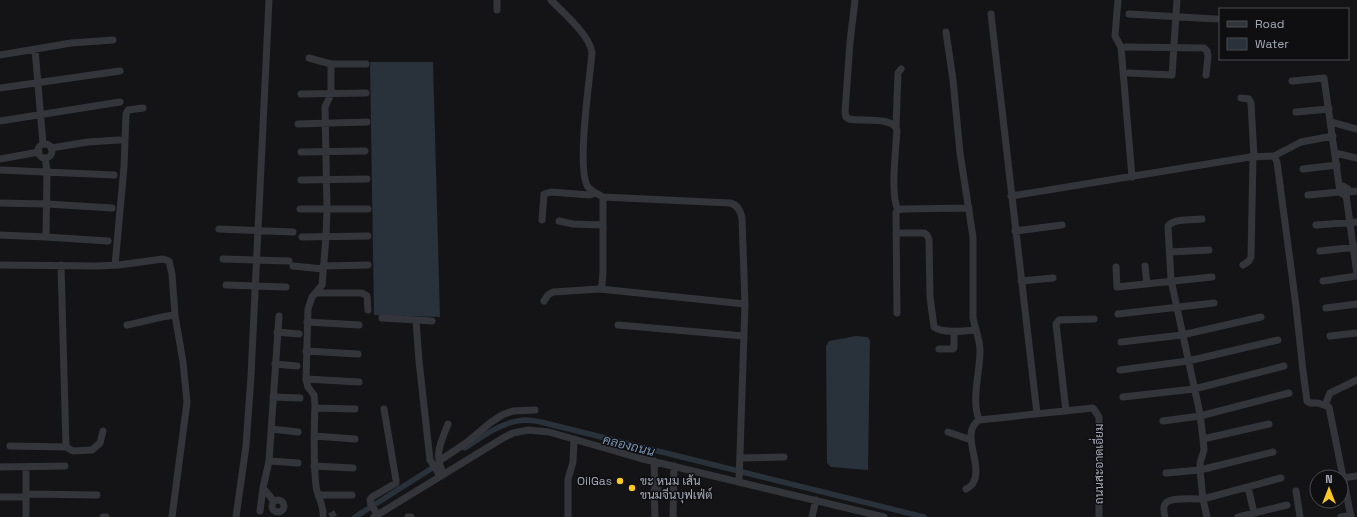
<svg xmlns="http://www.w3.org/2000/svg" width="1357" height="517" font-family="'Space Grotesk',Sarabun,sans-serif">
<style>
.water{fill:#29313a}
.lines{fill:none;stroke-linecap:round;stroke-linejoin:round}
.canal{stroke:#29313a;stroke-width:5.5}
.minor-tunnel{stroke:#313236;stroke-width:7;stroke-dasharray:7 3.5;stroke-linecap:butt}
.minor{stroke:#34353b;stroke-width:7}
.poi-dot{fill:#fcc826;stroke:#0f0f11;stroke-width:1.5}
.labels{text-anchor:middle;stroke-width:3;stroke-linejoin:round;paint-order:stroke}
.street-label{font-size:12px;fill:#a5a8b7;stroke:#0f0f11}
.poi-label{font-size:12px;fill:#a5a8b7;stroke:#0f0f11;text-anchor:end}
.water-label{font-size:13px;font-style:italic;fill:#7993b4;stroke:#0f0f11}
</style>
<rect width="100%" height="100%" fill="#141416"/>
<path class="water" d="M370,62H433L440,317L374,315Z
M856,336L868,337L870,341L868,470L831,467L827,463L826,346L829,341Z"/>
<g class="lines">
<path class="canal" d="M465,448C483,436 503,421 525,420C530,420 536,421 541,422L924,517
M355,517L437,465"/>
<path class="minor-tunnel" d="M658,487V492
M331,512L334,517"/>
<path class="minor" d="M551,0C564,14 590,35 592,53C590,78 576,169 588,187C592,192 598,194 603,197L730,203C738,205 741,212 742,219L745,304L739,482
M855,0L850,42L845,112L846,117L849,119C861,122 893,116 897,130C896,148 890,195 898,210
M1118,0L1115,36L1121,47L1132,177
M497,10V0
M991,14L1037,414
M1129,14L1216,19
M946,32L953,80L960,153L973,237V318C975,329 980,339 980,351C980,373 971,399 979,420
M1126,47L1204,48L1207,51L1208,56L1206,75
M35,49L43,144
M0,55L71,43L113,40
M309,58L331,64H366
M1129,73L1172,75L1177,0
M1292,81L1324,78L1340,192L1344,195L1349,192L1348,189L1343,186L1340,188
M0,88L120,71
M301,94L366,93
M1241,98L1249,99L1251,103L1254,157
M1296,112L1329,109
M0,121L120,102
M1331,122L1357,129
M298,124L367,122
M896,127L898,73L901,69
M38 151a7 7 0 1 1 14 0a7 7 0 1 1-14 0Z
M51,148L88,142L119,140
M301,152L365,151
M1335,153L1357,158
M1274,156L1277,162L1296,306L1303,371L1307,401L1310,403H1318L1329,407L1351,517
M45,158L47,171L46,237
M0,159L39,152
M1303,169L1337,165
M0,170L114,175
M301,180L367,179
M1349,192L1357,191
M1308,195L1340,192
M1346,195L1357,274
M1011,196L1250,157L1274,156L1301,142L1333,136
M0,203L47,204L112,208
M300,209H368
M1202,219C1192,220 1175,218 1168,226L1171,280L1200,414L1203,439L1204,450L1200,463V470L1203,499L1281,478
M542,220L544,194L551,192L590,195L595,193
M559,221L573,224L603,225
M1316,225L1357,222
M219,229L293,232
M1015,231L1062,225
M896,233H924L927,235L929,239L930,297L934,327C943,334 965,331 976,330
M0,235L46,237L108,241
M302,237L368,236
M1320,251L1357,247
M1170,252L1209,250
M223,259L289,261
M0,265L97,266L119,265L163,259L169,261L172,274L175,315L183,362L187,402L172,517
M115,265L124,167L126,114L128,110L143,108
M1243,265L1249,261L1251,257L1253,157
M293,266L323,269
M323,266L368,265
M1145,266L1147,284
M1116,267L1117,287L1212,277
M1021,281L1053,278
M1323,281L1357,276
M226,285L286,287
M600,289L745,304
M316,293H362L367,296L368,310
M544,301L548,295L553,292L600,289L602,284L603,272V197
M1326,308L1357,304
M897,313L896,213L898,210L903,209L969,208
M1118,314L1214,303
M382,318L416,320L419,361L430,460L440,476
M416,320L432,321
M307,322L359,325
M127,325C143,322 158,317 175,315
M618,325L744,336
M277,332L299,334
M1330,336L1357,333
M1121,342L1182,335L1261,317
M939,349H952L954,348V331
M306,351L358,354
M275,364L297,366
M1120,370L1188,361L1278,340
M306,379L359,382
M273,397L300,398
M1123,397L1194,389L1284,366
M1325,405L1330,393L1357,380
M315,408L355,409
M1066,411L1056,324L1059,320L1094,319
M1163,421L1200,416L1289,393
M271,429L298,432
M948,432L971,440
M314,436L355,439
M1203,439L1269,424
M10,446L66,447L61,265
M66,447L73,451L92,450L100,443L103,431
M740,458L784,457
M269,461L298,463
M439,461L466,443L490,423L502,415L513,411L535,410
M654,461L655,487
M314,466L353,468
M0,467L65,466
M26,467V517
M1166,473L1200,470L1273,452
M444,474C433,456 441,442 448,424
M1343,478L1357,476
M1248,487L1254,513
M966,489C969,487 972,486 973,483C984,465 959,433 979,420L1093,408L1099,417V517
M654,491L655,517
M1296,491L1300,517
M26,494L97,495
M318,495H352
M0,497H26
M272 506a6 6 0 1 1 12 0a6 6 0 1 1-12 0Z
M274,501L263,488L269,461L279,316
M260,511L263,488
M323,515C324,505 317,496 316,486C313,459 314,432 315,405L314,395L308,387L306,380L308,309L312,297L322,285L326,237L327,209L325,107L331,94V64
M378,515L371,505L370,500L372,497L396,483V480L384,409
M103,517H106
M236,517L246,446L251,376L269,0
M374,517L503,438L513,433L528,430L549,432L639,458L884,517
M408,517H411
M568,517V479L573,462L574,439
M673,517L674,466
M812,517L816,500
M1165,517C1164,513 1163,507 1165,504C1169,497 1195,499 1203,499L1207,517
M1238,517L1287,505
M1341,517L1351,515"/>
</g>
<g class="poi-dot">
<circle cx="620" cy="481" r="4"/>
<circle cx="632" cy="488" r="4"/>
</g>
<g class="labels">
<g class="street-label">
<text transform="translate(1099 464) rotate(-90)" y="4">ถนนสะอาดเอี่ยม</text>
</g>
<g class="poi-label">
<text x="612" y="485">OilGas</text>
<text x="640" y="485" text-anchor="start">ขะ หนม เส้น<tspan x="640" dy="14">ขนมจีนบุฟเฟ่ต์</tspan></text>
</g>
<g class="water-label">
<text transform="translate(629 445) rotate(14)" y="5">คลองถนน</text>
</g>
</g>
<rect x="1219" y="8" width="130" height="52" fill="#0f0f11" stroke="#4b4c53"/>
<rect x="1227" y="21" width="20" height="6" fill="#34353b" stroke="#4b4c53"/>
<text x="1255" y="28" font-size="12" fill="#a5a8b7">Road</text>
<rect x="1227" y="38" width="20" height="12" fill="#29313a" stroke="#4b4c53"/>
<text x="1255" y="48" font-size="12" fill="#a5a8b7">Water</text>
<g transform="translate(1329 489)"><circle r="19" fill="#0f0f11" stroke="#4b4c53"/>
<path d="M0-3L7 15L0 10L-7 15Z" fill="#fcc826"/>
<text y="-6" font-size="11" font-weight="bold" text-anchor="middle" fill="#a5a8b7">N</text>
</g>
</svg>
